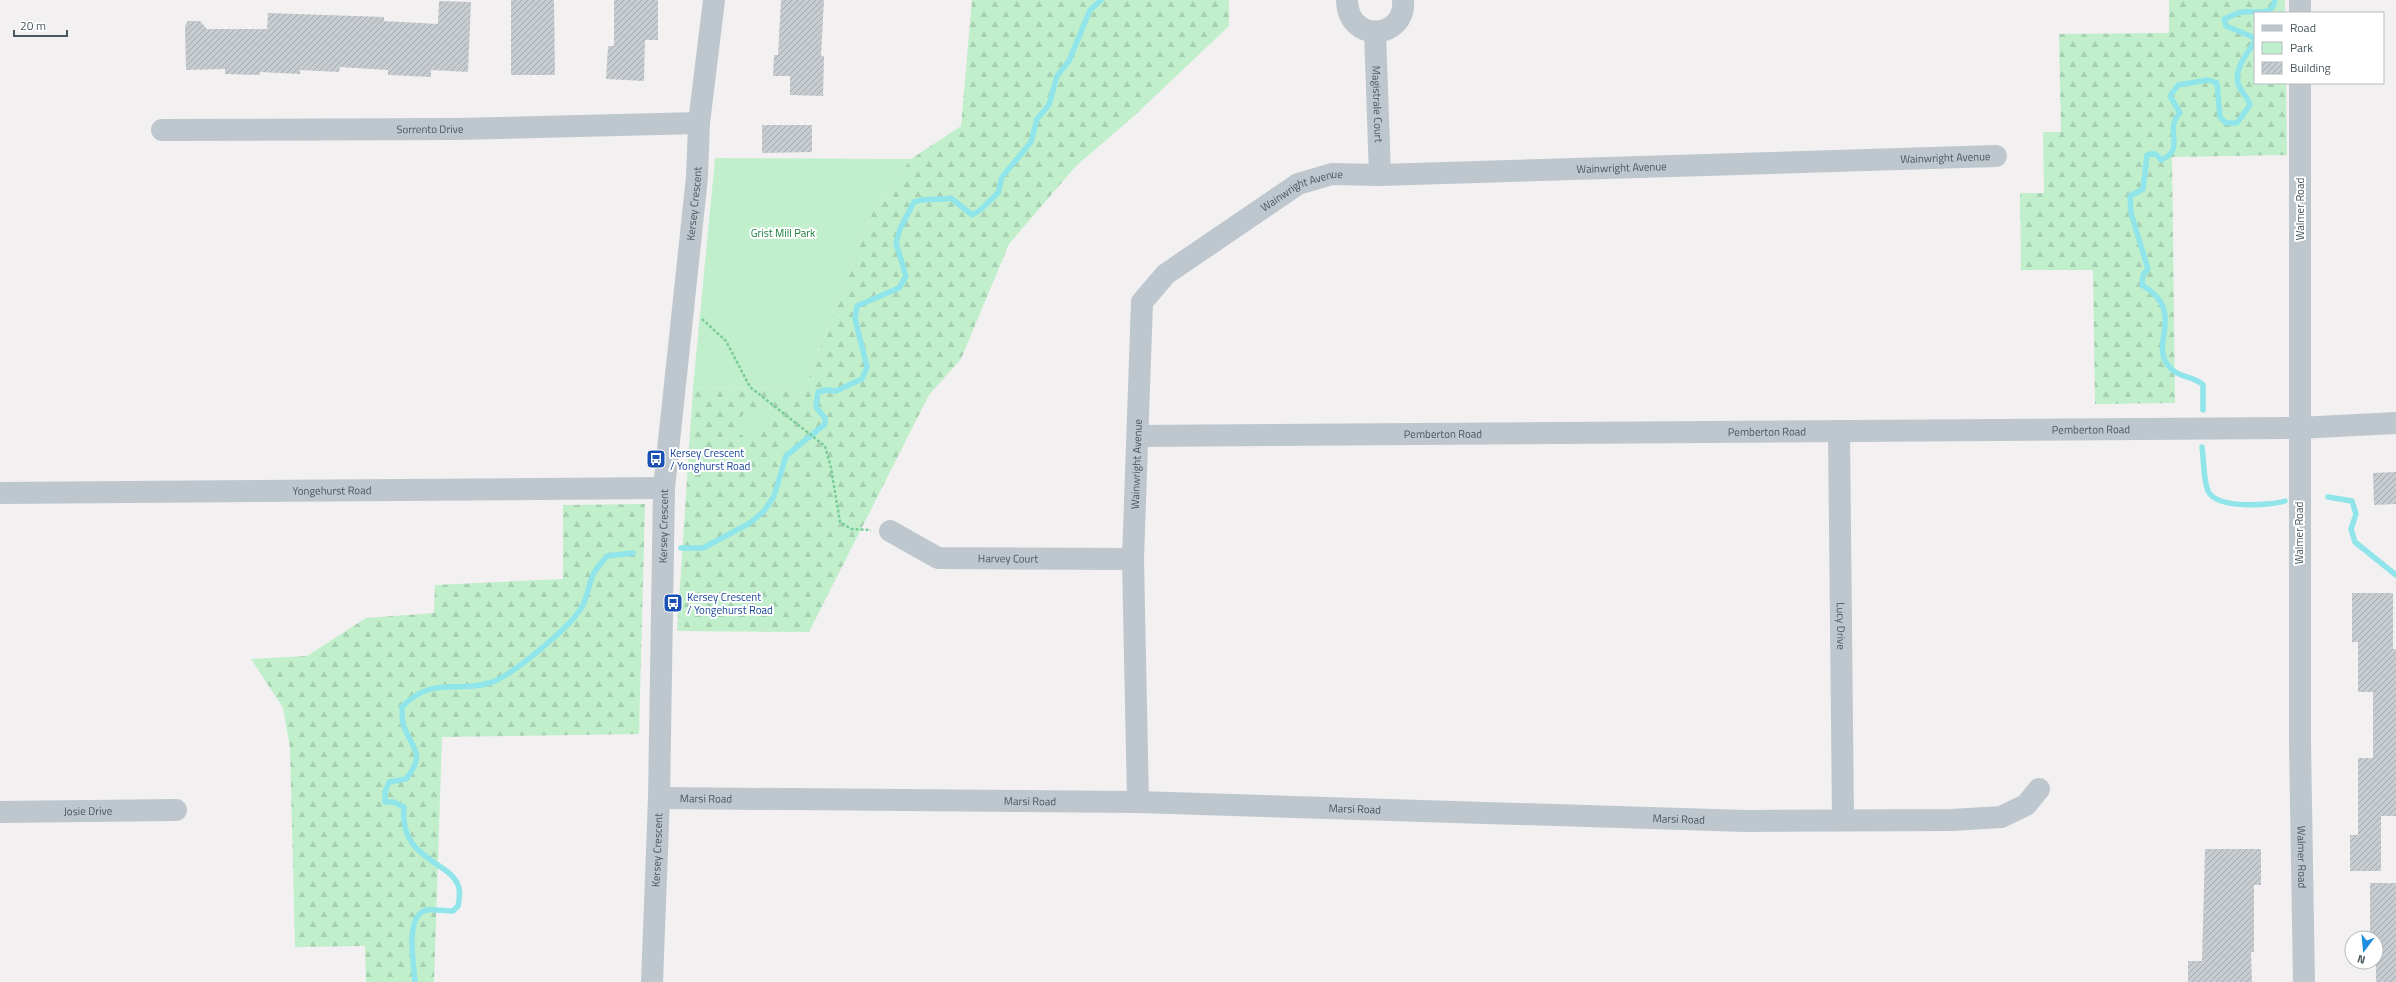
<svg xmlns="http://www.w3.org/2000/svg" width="2396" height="982" font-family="'Titillium Web',sans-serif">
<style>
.forest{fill:url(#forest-firs)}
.park{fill:#c1efcc}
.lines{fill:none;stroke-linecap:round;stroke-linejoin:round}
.stream{stroke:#8fe5ea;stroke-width:5.5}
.building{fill:url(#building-hatch)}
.path{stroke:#79cc97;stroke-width:2.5;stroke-dasharray:3 2;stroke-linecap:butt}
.minor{stroke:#bdc7cd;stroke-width:22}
.labels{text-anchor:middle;stroke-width:4;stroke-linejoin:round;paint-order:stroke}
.street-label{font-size:11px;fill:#49575e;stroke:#fff}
.park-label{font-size:11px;fill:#1a7e3d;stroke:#fff}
.transit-label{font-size:11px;fill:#164399;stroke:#fff;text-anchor:start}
</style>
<defs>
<pattern id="forest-firs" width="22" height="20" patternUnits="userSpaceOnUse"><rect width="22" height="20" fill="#c1efcc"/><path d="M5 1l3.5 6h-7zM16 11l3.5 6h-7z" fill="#a7cfb2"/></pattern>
<pattern id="building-hatch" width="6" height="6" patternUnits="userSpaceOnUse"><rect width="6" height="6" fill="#c7ccd0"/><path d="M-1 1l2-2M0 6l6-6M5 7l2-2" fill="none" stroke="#a4a8ac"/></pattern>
</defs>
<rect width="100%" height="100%" fill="#f3f0f1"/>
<path class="forest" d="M972,0H1229V26L1134,116L1076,166L1009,244L961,359L929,395L809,632L677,631L693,388L750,387L803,393L872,212L911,159L961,126Z
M2169,0H2285V13H2255V83H2286L2287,155L2172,157L2175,403L2095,404L2093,270H2021L2020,193H2044L2043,132H2061L2059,34L2169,33Z
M645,504L639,734L442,737L434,982H366L365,946L295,947L290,748L283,708L251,659L307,656L366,618L434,613L435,585L563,579V505Z"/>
<path class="park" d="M715,158L911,159L872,212L803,393L750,387L693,388Z
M749,406L773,415L752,442L733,429Z"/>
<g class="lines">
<path class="stream" d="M2255,38L2226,26L2224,19C2230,17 2236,13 2242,12C2254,10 2272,18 2275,0
M2203,410V385C2193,375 2177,379 2167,364C2151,341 2186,311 2142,285L2143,275L2148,269L2131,213L2130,196L2143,189L2147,155C2154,152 2157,154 2161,160C2187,150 2163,129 2180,113L2170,96L2178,85L2208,80L2217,83L2220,117L2226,123H2237L2250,105C2248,97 2240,91 2238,83C2234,68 2248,53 2255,41
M2202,447C2204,460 2203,478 2208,491C2216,509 2269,506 2285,501
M2328,497L2352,501L2356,514L2351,529L2355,542L2396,575
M681,548H703L750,523L764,511L774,496L786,456L825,424V418L816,407L818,392L826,390L836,391L862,379L867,367L855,319L857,306L899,288L906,276L896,243L900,229L914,202C927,197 938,201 951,198L972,215L980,210L998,193L1002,177L1031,142L1037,119L1049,105L1057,76L1069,61L1090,10L1101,0
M415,982C414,966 404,914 427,910C435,909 445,911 453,911L458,906C459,901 460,893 459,888C452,860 399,862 404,807L393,802H385V792L389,782L406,779C428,751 410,749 403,723C402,718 402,712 402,707C431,676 455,693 489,683C510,678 568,628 580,610C588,599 588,584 594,573C597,567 603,561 607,556L633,553"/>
</g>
<path class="building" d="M511,0H554L555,75H511Z
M614,0H658V40H645L644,81L606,79L608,46H614Z
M781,0H824L821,56H824L823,96L790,95V76H773L774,55H778Z
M439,1L471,2L468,72L431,70V77L388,75V70L340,67L339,72L300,70V74L260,72V75L225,74V69L186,70L185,26L188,21H200L207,29H267L268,13L384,17V21L438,24Z
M762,125H812V152L762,153Z
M2396,472V504L2374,505L2373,473Z
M2352,593H2393V649H2396V816H2381V871H2350V835H2358V758H2373V692H2358V642H2352Z
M2205,849H2261V885H2254V952H2251L2252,982H2188V961H2202Z
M2370,883H2396V982H2376V938H2370Z"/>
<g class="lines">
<path class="path" d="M702,319L726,341L750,387L825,446L831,468L840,522L851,529L871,530"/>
<g class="minor">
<path d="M1347,0C1348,45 1407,39 1403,0"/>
<path d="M2300,13V0"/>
<path id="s1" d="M1375,32L1380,175"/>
<path id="s2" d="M2300,83V744L2304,982"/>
<path id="s3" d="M162,130L455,129L699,123"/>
<path id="s4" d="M1839,431L1843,820"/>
<path id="s5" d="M1138,436L2299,428L2396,423"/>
<path id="s6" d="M0,493L664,488"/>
<path id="s7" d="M890,531L938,558L1133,559"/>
<path id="s8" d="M659,798L1138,802L1745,821L1952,820L2001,817L2026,805L2039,789"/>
<path id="s9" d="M1138,802L1133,559L1142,302L1166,274L1298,184L1332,174L1380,175L1996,156"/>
<path id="s10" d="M0,812L176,810"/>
<path id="s11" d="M652,982L659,798L664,488L697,177L699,123L714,0"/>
</g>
</g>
<defs>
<symbol id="bus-square" viewBox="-11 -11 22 22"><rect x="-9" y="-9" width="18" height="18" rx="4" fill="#1a4fb4" stroke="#fff"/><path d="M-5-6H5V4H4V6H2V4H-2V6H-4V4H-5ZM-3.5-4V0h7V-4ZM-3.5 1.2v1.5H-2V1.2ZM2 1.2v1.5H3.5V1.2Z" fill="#fff"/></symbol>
</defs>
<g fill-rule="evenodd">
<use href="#bus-square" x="645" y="448" width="22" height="22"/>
<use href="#bus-square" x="662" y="592" width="22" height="22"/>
</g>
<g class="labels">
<g class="street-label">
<text dy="4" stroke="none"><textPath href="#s1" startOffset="72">Magistrale Court</textPath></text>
<text dy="4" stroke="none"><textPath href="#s3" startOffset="268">Sorrento Drive</textPath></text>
<text dy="4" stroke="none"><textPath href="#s9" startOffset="1346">Wainwright Avenue</textPath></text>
<text dy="4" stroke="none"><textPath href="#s9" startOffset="1022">Wainwright Avenue</textPath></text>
<text dy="4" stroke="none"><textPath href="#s9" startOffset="698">Wainwright Avenue</textPath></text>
<text dy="4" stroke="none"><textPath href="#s11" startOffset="780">Kersey Crescent</textPath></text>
<text transform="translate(2300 209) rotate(-90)" y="4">Walmer Road</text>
<text dy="4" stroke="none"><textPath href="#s5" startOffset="953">Pemberton Road</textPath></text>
<text dy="4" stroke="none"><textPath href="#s5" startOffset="629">Pemberton Road</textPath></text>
<text dy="4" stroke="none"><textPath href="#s5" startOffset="305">Pemberton Road</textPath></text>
<text dy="4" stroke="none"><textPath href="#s9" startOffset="338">Wainwright Avenue</textPath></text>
<text dy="4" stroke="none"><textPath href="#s6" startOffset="332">Yongehurst Road</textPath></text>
<text dy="4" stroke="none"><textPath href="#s11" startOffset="456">Kersey Crescent</textPath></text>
<text transform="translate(2299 533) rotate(-90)" y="4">Walmer Road</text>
<text dy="4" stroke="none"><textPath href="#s7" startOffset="125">Harvey Court</textPath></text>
<text dy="4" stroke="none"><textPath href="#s4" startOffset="195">Lucy Drive</textPath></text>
<text dy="4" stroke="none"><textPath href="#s8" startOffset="47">Marsi Road</textPath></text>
<text dy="4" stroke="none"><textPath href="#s8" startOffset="371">Marsi Road</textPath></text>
<text dy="4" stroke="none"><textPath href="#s8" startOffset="696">Marsi Road</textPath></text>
<text dy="4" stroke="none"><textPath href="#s10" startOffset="88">Josie Drive</textPath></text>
<text dy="4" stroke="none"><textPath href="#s8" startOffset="1020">Marsi Road</textPath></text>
<text dy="4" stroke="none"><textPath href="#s11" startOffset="132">Kersey Crescent</textPath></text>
<text dy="4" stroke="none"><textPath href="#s2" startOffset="774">Walmer Road</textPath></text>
</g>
<g class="park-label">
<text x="783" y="237">Grist Mill Park</text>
</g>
<g class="transit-label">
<text x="670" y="457">Kersey Crescent<tspan x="670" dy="13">/ Yonghurst Road</tspan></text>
<text x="687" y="601">Kersey Crescent<tspan x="687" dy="13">/ Yongehurst Road</tspan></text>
</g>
</g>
<rect x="2254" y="12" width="130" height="72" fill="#ffffff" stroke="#b6bcbf"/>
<rect x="2262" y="25" width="20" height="6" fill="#bdc7cd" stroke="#b6bcbf"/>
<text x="2290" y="32" font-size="12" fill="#49575e">Road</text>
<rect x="2262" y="42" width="20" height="12" fill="#c1efcc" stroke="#b6bcbf"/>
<text x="2290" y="52" font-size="12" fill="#49575e">Park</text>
<rect x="2262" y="62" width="20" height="12" fill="url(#building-hatch)" stroke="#b6bcbf"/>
<text x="2290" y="72" font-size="12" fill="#49575e">Building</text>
<g transform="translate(2364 950) rotate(196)"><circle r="19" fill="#ffffff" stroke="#b6bcbf"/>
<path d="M0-3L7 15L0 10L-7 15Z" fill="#1e8fe0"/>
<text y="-6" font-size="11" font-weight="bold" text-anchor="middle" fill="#49575e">N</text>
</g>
<path d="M14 30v6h53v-6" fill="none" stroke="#49575e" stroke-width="2"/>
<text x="20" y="30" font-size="12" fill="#49575e" stroke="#ffffff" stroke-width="3" paint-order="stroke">20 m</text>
</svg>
